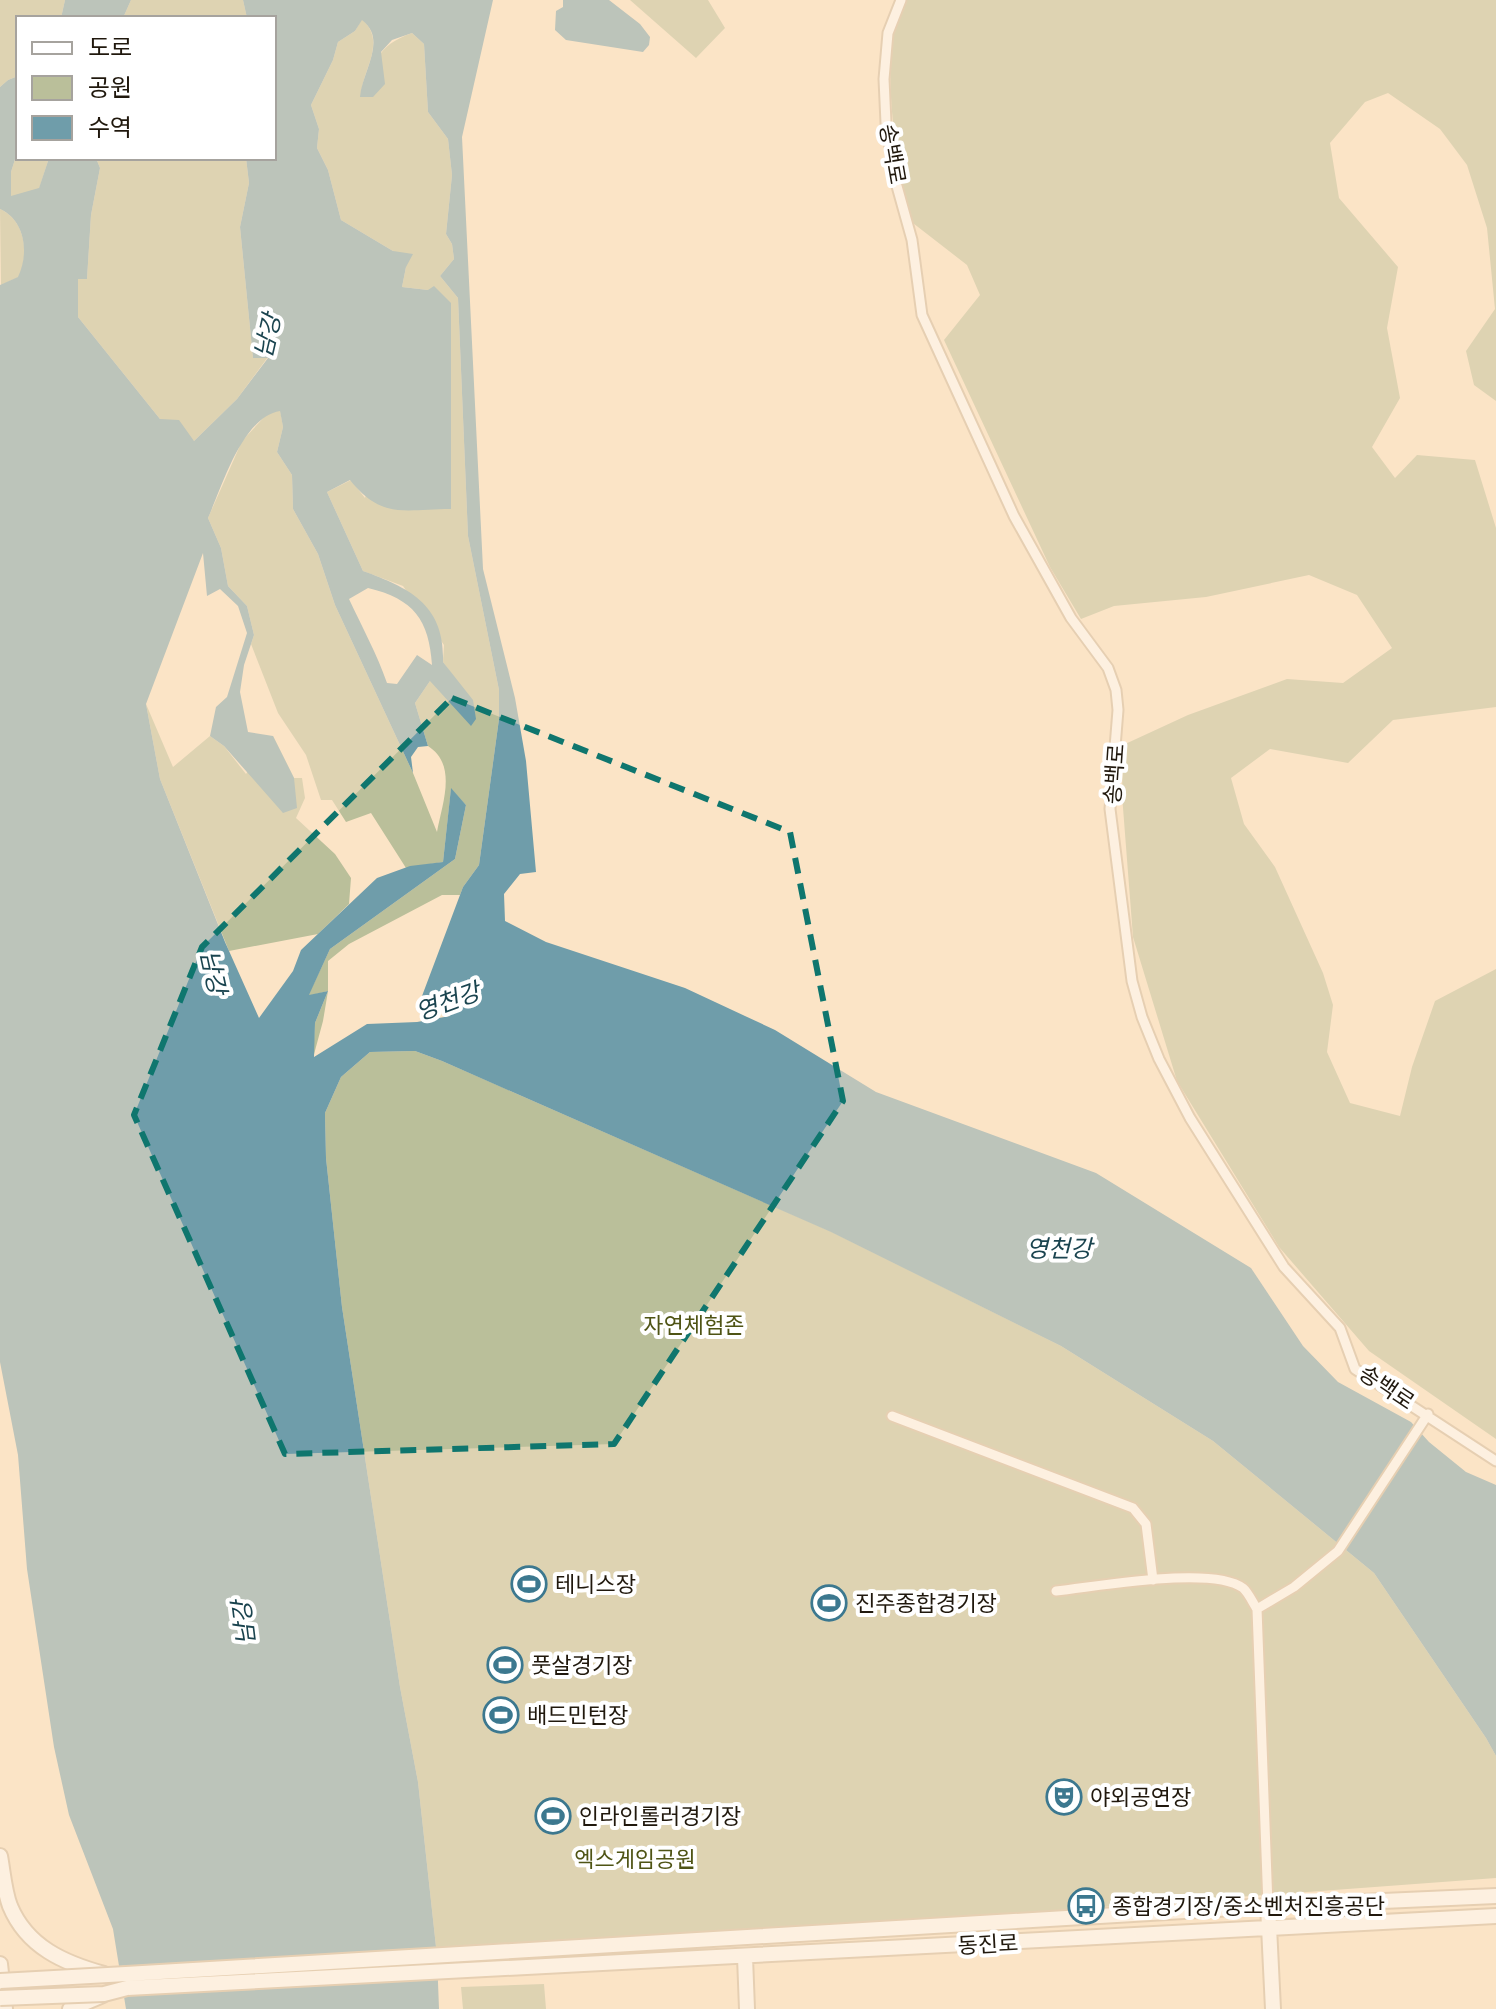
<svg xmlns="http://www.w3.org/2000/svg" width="1496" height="2009" font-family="'Varela Round','Noto Sans KR',sans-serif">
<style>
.green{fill:#babf9a}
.water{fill:#6f9daa;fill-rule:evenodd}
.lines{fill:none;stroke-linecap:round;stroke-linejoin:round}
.street-casing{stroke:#cdb79a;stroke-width:13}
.secondary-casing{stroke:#cdb79a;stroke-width:18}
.street{stroke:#fff;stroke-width:9}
.secondary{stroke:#fff;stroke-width:14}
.secondary-bridge-casing{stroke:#cdb79a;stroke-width:18;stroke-linecap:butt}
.secondary-bridge{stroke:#fff;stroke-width:14}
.marked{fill:none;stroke:#0f766e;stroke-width:6;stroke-dasharray:16 10;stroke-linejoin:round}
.labels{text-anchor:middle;stroke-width:8;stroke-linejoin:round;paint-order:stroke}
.street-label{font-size:22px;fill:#20180d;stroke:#fff}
.park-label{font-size:22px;fill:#4f5415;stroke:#fff}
.poi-label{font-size:22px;fill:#20180d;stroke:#fff;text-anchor:start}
.water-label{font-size:24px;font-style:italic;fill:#1a444f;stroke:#fff}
</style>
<rect width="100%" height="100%" fill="#fbe4c6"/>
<path class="green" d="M0,0H65L61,18H18V76L8,80L0,87Z
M131,0H243L247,18H123Z
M630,0H708L725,28L696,58Z
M903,0H1496V401L1474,385L1466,351L1495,309L1487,228L1467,165L1440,129L1388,93L1365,102L1330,143L1339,198L1398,267L1387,328L1400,398L1372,447L1395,478L1417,455L1475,460L1496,528V707L1393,720L1348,763L1270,749L1231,778L1244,824L1275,867L1323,973L1333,1005L1327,1052L1350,1103L1400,1116L1412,1067L1435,1001L1496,969V1439L1369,1351L1279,1247L1177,1081L1133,937L1122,795L1123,745L1188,715L1287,679L1343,683L1392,648L1357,595L1309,575L1206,597L1114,606L1081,619L1050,567L944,340L980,295L967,265L909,220C897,150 877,67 903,0Z
M362,19C388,43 361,70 361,97C375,64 375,46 412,33L424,44L428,112L448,139L452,175L446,234L452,244L454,259L440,276L458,298L468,536L499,690V719L479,865L463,887L460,895H442L349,944L328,961V991L323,1021L313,1058L315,1023L328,991L308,996L330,949L455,859L466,805L451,789L443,862L406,868L371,813L346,822L332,800H321L306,755L278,713L251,644L254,635L247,606L228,586L221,548L208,518L242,441L268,413L280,410L283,427L277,452L292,475L293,509L318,554L335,605L413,773L437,832C442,804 458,765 428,746L415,703L430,681L456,680L443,662L444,645L403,586L363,571L327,492L351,480L365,498L428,290L402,287L406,267L393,251L341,220L328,170L317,148L319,129L311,105L333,60L338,42L355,31Z
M18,150V158H45L48,161L39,189L11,197V172Z
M96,158H246L249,183L240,227L253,358L268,357L237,399L194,441L160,419L78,317V279H87L91,215L100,168Z
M0,209C26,221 29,254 19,277L1,285Z
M146,704L173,767L210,736L224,746L246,774L273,736L294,778H302L305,798L296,818L335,854L351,878L349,904L318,934L229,951L160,779Z
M415,1051L442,1061L832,1232L1061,1346L1213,1441L1374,1573L1486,1738L1496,1756V1878L437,1956L418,1782L400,1687L342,1307L326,1158L325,1113L341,1077L370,1052Z
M544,1984L546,2009H463L461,1987Z"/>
<path class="water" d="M65,0H131L123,18H61Z
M243,0H493L462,137L483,569L515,698L526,761L536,872L520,874L504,894L505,921L546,942L685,988L775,1030L876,1092L1096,1173L1251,1268L1303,1346L1338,1382L1411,1422L1429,1442L1466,1472L1496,1485V1756L1486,1738L1374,1573L1213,1441L1061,1346L831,1232L442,1061L415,1051L370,1052L341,1077L325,1113L326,1158L342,1307L400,1687L418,1782L437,1956L439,2009H126L113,1929L69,1815L54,1747L27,1569L18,1455L0,1362V285L18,277C29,254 26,221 0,209V87L8,80L18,76V150L11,172V196L39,188L48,161L45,158H96L100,168L91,215L87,279H78V317L160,419L179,420L194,441L237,399L268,358H253L240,227L249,183L246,158H274V18H247ZM362,20C388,40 362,71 360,97H373L385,84L381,52L392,40L412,33L424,44L428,112L448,139L452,175L446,234L452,244L454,259L440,276L458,298L468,536L499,690V719L479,865L463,887L422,996L441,999L450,1016L417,1022L367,1024L314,1057L315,1023L328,991L309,995L330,949L455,859L466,805L451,788L443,862L410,866L377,878L301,950L293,971L259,1018L225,942L160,779L146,704L203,553L207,596L220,589L238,606L247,633L227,697L216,707L210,736L224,746L283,813L297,808L294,778L273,736L248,732L240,692L244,665L254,635L247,606L228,586L221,548L208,518C222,487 242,417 280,411L283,427L277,452L292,475L293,509L318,554L335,605L413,773L411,757L418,747L428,746L415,703L430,681L471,726L476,719L473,700L443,662C445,605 410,588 363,571L327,492L350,480C382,520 404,509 451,509V303L434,286L428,290L402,287L406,267L413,254L393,251L341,220L328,170L317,148L319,129L311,105L333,60L338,42L355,31ZM368,588C414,599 429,620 432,665L417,655L397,684L387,683C377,654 362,627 349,599Z
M563,0H609L640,24L650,37L649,45L643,52L566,40L555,30L556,11L563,7Z"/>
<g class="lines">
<defs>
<path id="street" d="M901,0L888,33L884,79L886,123L895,179L912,240L922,315L1014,516L1071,618L1108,668L1116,690L1118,710L1110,809L1132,981L1142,1017L1159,1059L1190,1118L1284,1267L1340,1328L1355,1369L1496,1461
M892,1416L1133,1508L1146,1524L1153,1580
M1056,1591C1096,1587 1212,1565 1243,1588C1248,1592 1253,1603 1257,1609L1268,1906
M1257,1609L1294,1587L1338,1551L1428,1414"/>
<path id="secondary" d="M0,1856C3,1872 4,1890 10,1906C27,1947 64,1963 104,1974
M1268,1906L1273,2009
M745,1957L747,2009
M0,1964L5,2009
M126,1974L1268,1906L1496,1896
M127,1988L1496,1916
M70,2009L103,1995"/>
</defs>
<use href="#street" class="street-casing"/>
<use href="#secondary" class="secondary-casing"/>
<use href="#street" class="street"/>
<use href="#secondary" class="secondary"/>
<defs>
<path id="secondary-bridge" d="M0,1981L126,1974
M0,1998L104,1994L127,1988"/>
</defs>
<use href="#secondary-bridge" class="secondary-bridge-casing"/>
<use href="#secondary-bridge" class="secondary-bridge"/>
</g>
<path d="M0 0H1496V2009H0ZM452,698L790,832L843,1101L614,1444L285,1454L134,1115L202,947Z" fill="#fbe4c6" fill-opacity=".55" fill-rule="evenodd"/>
<path class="marked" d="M452,698L790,832L843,1101L614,1444L285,1454L134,1115L202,947Z"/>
<defs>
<symbol id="stadium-ring" viewBox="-11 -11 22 22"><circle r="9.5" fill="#fff" stroke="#3c788f" stroke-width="1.5"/><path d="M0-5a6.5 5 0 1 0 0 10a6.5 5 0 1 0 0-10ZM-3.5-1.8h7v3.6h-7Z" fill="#3c788f"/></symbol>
<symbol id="theatre-ring" viewBox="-11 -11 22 22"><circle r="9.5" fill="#fff" stroke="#3c788f" stroke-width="1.5"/><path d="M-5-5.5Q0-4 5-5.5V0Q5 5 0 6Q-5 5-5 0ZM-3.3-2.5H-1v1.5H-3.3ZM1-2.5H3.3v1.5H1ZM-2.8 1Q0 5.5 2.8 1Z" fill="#3c788f"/></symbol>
<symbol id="bus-ring" viewBox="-11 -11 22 22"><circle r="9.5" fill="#fff" stroke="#3c788f" stroke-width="1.5"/><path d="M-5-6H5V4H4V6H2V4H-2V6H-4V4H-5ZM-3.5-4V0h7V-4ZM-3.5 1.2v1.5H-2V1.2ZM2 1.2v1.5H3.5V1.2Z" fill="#3c788f"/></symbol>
</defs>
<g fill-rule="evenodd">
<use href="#stadium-ring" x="509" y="1564" width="40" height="40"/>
<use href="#stadium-ring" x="809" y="1583" width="40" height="40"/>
<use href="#stadium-ring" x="485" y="1645" width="40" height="40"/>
<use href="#stadium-ring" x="481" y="1695" width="40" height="40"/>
<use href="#theatre-ring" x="1044" y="1777" width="40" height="40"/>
<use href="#stadium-ring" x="533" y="1796" width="40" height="40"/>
<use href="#bus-ring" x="1066" y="1886" width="40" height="40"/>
</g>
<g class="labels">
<g class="street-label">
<text transform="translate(893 154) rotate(80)" y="8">송백로</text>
<text transform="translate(1114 774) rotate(-86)" y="8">송백로</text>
<text transform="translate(1387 1387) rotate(34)" y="8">송백로</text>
<text transform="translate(988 1944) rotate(-3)" y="8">동진로</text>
</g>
<g class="park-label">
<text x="694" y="1333">자연체험존</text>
<text x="635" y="1867">엑스게임공원</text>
</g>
<g class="poi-label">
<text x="555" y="1592">테니스장</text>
<text x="855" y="1611">진주종합경기장</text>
<text x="531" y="1673">풋살경기장</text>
<text x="527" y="1723">배드민턴장</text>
<text x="1090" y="1805">야외공연장</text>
<text x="579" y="1824">인라인롤러경기장</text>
<text x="1112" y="1914">종합경기장/중소벤처진흥공단</text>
</g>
<g class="water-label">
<text transform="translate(268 336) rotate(-77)" y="8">남강</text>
<text transform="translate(213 972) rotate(78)" y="8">남강</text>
<text transform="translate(448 1002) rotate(-20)" y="8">영천강</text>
<text x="1059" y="1257">영천강</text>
<text transform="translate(244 1623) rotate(-97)" y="8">남강</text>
</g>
</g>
<rect x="16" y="16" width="260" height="144" fill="#ffffff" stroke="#a6a39e" stroke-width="2"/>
<rect x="32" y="42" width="40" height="12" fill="#ffffff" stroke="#a6a39e" stroke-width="2"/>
<text x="88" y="56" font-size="24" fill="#20180d">도로</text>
<rect x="32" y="76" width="40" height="24" fill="#babf9a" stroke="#a6a39e" stroke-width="2"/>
<text x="88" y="96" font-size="24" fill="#20180d">공원</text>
<rect x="32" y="116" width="40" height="24" fill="#6f9daa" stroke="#a6a39e" stroke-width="2"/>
<text x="88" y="136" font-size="24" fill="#20180d">수역</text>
</svg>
